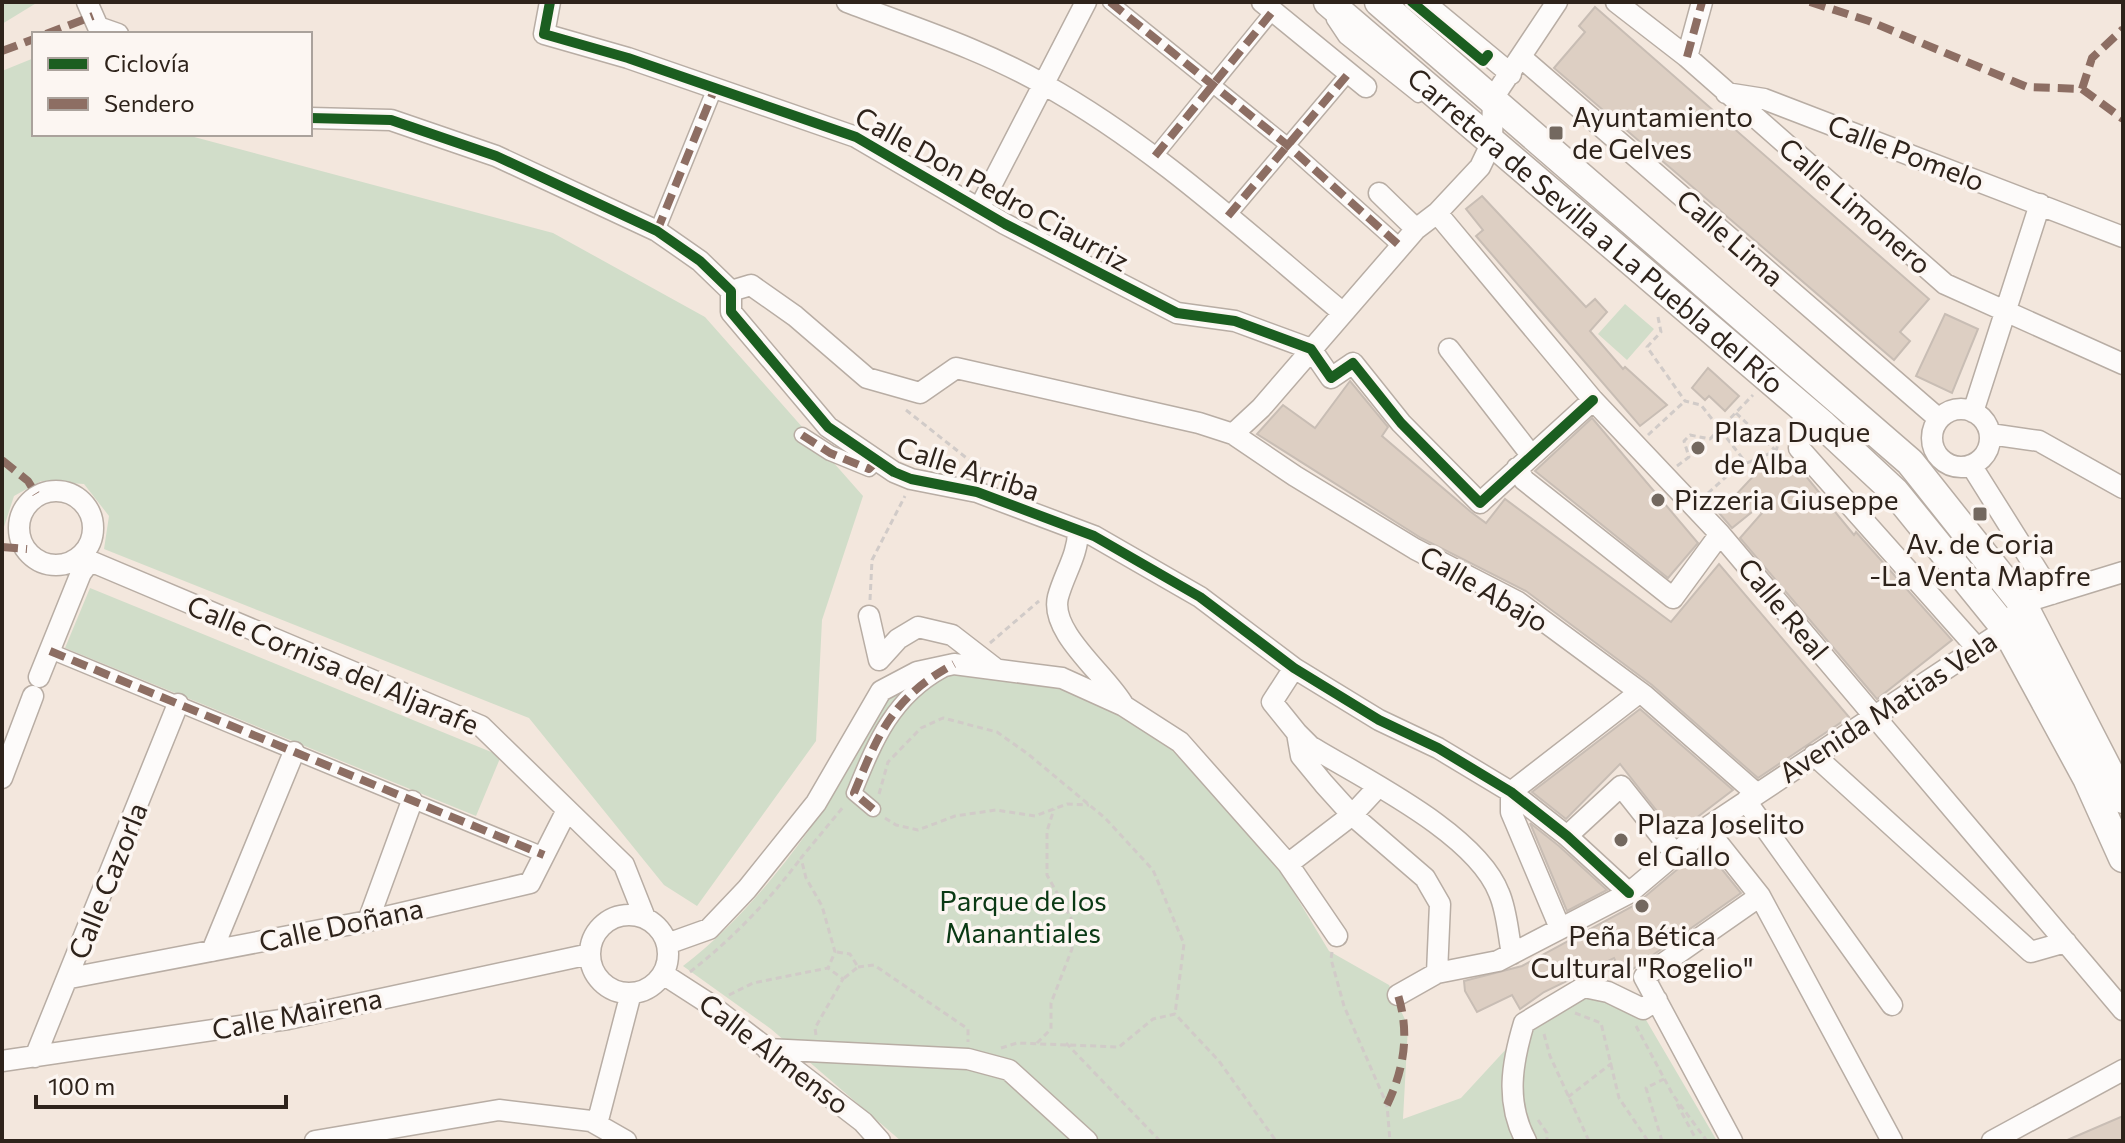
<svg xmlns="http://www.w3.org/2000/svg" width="2125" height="1143" font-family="Commissioner,sans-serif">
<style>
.green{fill:#d1ddc9}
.building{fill:#ddcfc3;stroke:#c8bdb4;stroke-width:2}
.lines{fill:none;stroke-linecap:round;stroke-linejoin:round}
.service-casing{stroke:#b8ada4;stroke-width:13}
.pedestrian-casing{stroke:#b8ada4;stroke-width:17}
.minor-casing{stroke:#b8ada4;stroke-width:23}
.secondary-casing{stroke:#b8ada4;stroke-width:31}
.path{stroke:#d1cbc8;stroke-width:3;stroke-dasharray:6 4;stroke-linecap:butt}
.service{stroke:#fdfbfa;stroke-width:10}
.pedestrian{stroke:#fdfbfa;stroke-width:14}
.minor{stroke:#fdfbfa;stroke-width:20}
.secondary{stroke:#fdfbfa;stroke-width:28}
.quiet{stroke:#8d6e63;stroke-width:8;stroke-dasharray:16 8;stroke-linecap:butt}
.cycleway-casing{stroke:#fcf6f2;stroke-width:15}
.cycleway{stroke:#1b5e20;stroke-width:10}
.poi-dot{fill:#73685f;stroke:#fcf6f2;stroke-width:3}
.labels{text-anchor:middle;stroke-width:7;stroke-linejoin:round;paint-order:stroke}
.poi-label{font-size:28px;fill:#2e231b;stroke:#fcf6f2;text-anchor:start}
.street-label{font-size:28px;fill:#2e231b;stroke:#fcf6f2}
.park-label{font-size:28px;fill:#0a3914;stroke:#fcf6f2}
</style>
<rect width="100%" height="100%" fill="#f3e7dd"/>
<path class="green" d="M2,2H38L2,24Z
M34,58V134H183L553,233L705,317L863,496L822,620L816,741L697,906L664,885L529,718L104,549L109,516L84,484L41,481L14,496L2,533V71Z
M1625,304L1654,329L1627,360L1598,334Z
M90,588L501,756L476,816L65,648Z
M973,671L1045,680L1131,720L1175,746L1279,868L1329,951L1389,985L1408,1026L1403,1119L1461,1098L1556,995L1613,997L1639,1008L1717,1141H901L771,1029L683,966C745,919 804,843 844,777C855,760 876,706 887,697C910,677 945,677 973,671Z"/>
<path class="building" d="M1595,7L1929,299L1900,332L1910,341L1894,360L1554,68L1585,32L1579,26Z
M1482,196L1586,307L1595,299L1607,312L1590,331L1623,369L1625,367L1667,405L1640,426L1476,236L1483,230L1466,209Z
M1945,314L1978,329L1952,393L1916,376Z
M1708,368L1739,396L1725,411L1709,396L1705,400L1692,388Z
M1350,381L1388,427L1382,436L1471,512L1486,523L1505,499L1671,622L1719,564L1849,717L1758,778L1652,685L1526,591L1421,538L1257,434L1283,405L1315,428Z
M1592,418L1698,543L1668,578L1535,471Z
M1759,470L1805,475L1854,535L1856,532L1952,640L1877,699L1740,538L1762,513L1757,508L1732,528L1719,513Z
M1640,709L1733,790L1675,834L1620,764L1566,819L1532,792Z
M1530,823L1559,846L1607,890L1567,911Z
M1704,847L1741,893L1623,976L1614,958L1544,992L1520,1009L1512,995L1477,1012L1465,991L1464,981L1522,966L1635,905Z
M2123,1116V1141H2065Z"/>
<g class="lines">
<defs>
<path id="service" d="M1332,20L1344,38L1418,97"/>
<path id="pedestrian" d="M1110,2L1286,144L1400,246
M1155,156L1273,11
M1228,216L1348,74
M657,231L715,88
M802,435L830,453L869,469L875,463
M50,651L544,855
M873,809L854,793C875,742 892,698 943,670"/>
<path id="minor" d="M87,2L98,27L118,34
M550,2L544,34L628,58L856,137L1005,224L1177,313L1235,321L1311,349L1331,378L1353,363L1401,423L1480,503L1593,400
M847,2C912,27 982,49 1043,84C1153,145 1246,232 1342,312
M1262,2L1366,87
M1424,2L1511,74
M1616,2L1687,57L1945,284L2123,364
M1687,57L1702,2
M1522,58L1939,419
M1726,93L1764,99L2123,237
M310,118L391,120L496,156L657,231L700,261L731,291V312L828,427L894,472L911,479L977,492L1094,536L1200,597L1294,668L1379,720L1438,748L1511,792L1567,836L1629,893
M1379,193L1416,229
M979,209L1086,2
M1437,213L1593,400L1720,534L2123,1010
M731,291L751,285L795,316L867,378L920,393L956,368L1199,423L1233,434L1261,408L1416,229L1437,213L1480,167L1492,142L1493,98L1557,2
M1449,349L1531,455
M1804,409L1799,448L1977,648
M1932 438a29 29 0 1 1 58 0a29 29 0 1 1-58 0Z
M1973,412L2040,204
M1233,434L1295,476L1415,549L1518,602L1644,695L1757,794
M1990,434L2039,441L2123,488
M1971,465L2052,594
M1517,468L1524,480L1673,598L1720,534
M19 528a37 37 0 1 1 74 0a37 37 0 1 1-74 0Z
M1078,531C1078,555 1064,574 1058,597C1049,633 1108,676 1124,706
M83,558L481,726L624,865L645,918
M869,616L879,660
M879,660L898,639L918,627L952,635L996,669
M1294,668L1272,702L1297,733L1301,756L1324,784L1352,815L1425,878L1440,904L1437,973
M39,677L81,573L90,561
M1297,733L1310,746C1364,779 1476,833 1499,893C1507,911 1508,934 1512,954
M1814,755L2031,952L2066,942
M2,778L33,696
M1746,801L1892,1005
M1706,828L1760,896L1892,1141
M1567,836L1621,786L1675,854
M1288,864L1352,815L1378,787
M590 954a39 39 0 1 1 78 0a39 39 0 1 1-78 0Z
M368,921L412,801
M1560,928L1511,812V792L1640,692
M667,944L709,929L747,889L816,803L881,691L917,672L954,664L1062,678L1124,706L1180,742L1288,864L1337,936
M212,951L294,752
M663,974L708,1003L863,1122L880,1141
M70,978L368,921L530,883L567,810
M1398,995L1437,973L1498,961L1629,893L1706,828L2006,629L2022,603L2123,572
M767,1049L968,1059L1009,1070L1087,1141
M35,1057L178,704
M2,1061L288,1019L590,954
M597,1124L631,993
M315,1141L499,1110L591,1121L626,1141
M1526,1141C1505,1102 1512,1063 1524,1023L1584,987L1608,992L1643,1009L1657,1000
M1732,1141L1644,977L1760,896
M1992,1141L2123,1070"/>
<g id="secondary">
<path id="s1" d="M1328,2L1823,425L1895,492L2006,629L2087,778L2123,858"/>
<path d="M1379,2L1910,462L2022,603L2123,799"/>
</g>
</defs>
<use href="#service" class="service-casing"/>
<use href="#pedestrian" class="pedestrian-casing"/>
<use href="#minor" class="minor-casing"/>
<use href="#secondary" class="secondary-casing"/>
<path class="path" d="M1658,317L1661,332L1647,347L1685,401L1701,405L1747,464
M906,410L988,475
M1736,413L1776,451
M1648,435L1684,402
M1677,466L1689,457L1684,441L1690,435L1710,439L1753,395
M1708,493L1737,467L1776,451L1780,437
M870,600L872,560L905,496
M990,643L1039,601
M879,794L888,762L921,728L943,718L997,732L1028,754L1105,818L1153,870L1184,944L1175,1014
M885,818L896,825L918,830L955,816L996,810L1035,816L1067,804L1089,805
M837,952L850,954L858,967L843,979
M1332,952L1331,959L1344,1006L1387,1105L1390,1141
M858,967L874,965L968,1029V1042
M690,972C733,938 768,902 801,858
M729,995L753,983L828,968L835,952L822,906L806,878L801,858L844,806
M1575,1013L1601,1023L1619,1098L1648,1141
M1636,1026L1673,1095L1707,1141
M1544,1034L1550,1056L1589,1141
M816,1035L815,1028L843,979L828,968
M1037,1043L1051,1029V1003L1072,949L1071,918L1047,875V831L1054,809
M1066,1043L1160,1141
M1001,1048L1017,1043L1119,1047L1153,1019L1175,1014L1219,1061L1276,1141
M1568,1097L1612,1063
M1677,1104L1697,1141
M1538,1120L1547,1133V1141
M1662,1141L1646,1088L1664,1079"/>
<use href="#service" class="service"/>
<use href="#pedestrian" class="pedestrian"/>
<use href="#minor" class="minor"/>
<use href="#secondary" class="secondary"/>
<path class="quiet" d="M1110,2L1286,144L1400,246
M1810,2L1869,21L2027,87L2082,89L2123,119
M46,34L93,16
M2,51L34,39
M1687,57L1702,2
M2082,89L2092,58L2123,29
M1155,156L1273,11
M1228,216L1348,74
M657,231L715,88
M802,435L830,453L869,469L875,463
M2,460L28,481L36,494
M2,547L27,549
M50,651L544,855
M873,809L854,793C879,732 893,697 954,664
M1387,1105C1404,1069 1410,1034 1398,995"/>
<defs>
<path id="cycleway" d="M550,2L544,34L628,58L856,137L1005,224L1177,313L1235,321L1311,349L1331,378L1353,363L1401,423L1480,503L1593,400
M1412,2L1483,61L1488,55
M310,118L391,120L496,156L657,231L700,261L731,291V312L828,427L894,472L911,479L977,492L1094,536L1200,597L1294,668L1379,720L1438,748L1511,792L1567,836L1629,893"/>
</defs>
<use href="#cycleway" class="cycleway-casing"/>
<use href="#cycleway" class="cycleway"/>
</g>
<g class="poi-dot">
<rect x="1548" y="125" width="16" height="16" rx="4"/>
<circle cx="1698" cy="448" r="8"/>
<circle cx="1658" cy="500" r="8"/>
<rect x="1972" y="506" width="16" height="16" rx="4"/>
<circle cx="1621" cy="840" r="8"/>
<circle cx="1642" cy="906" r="8"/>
</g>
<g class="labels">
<g class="poi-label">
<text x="1572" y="127">Ayuntamiento<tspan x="1572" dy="32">de Gelves</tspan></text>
<text x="1714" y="442">Plaza Duque<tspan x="1714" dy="32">de Alba</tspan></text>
<text x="1674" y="510">Pizzeria Giuseppe</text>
<text x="1980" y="554" text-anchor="middle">Av. de Coria<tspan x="1980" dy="32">-La Venta Mapfre</tspan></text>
<text x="1637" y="834">Plaza Joselito<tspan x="1637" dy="32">el Gallo</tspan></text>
<text x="1642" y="946" text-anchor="middle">Peña Bética<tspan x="1642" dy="32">Cultural "Rogelio"</tspan></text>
</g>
<g class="street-label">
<text transform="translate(1906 153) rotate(21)" y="10">Calle Pomelo</text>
<text transform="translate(992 189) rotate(29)" y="10">Calle Don Pedro Ciaurriz</text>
<text transform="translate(1855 206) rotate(41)" y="10">Calle Limonero</text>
<text dy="10" stroke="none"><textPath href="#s1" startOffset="352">Carretera de Sevilla a La Puebla del Río</textPath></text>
<text transform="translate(1730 238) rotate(41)" y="10">Calle Lima</text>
<text transform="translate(968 469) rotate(18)" y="10">Calle Arriba</text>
<text transform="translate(1484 589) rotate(30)" y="10">Calle Abajo</text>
<text transform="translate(1783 609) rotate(50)" y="10">Calle Real</text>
<text transform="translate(333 665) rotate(23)" y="10">Calle Cornisa del Aljarafe</text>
<text transform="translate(1888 707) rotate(-33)" y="10">Avenida Matias Vela</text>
<text transform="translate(108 881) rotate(-68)" y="10">Calle Cazorla</text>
<text transform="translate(341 925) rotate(-12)" y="10">Calle Doñana</text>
<text transform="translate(297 1014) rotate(-11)" y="10">Calle Mairena</text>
<text transform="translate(774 1054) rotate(37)" y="10">Calle Almenso</text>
</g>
<g class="park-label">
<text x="1023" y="911">Parque de los<tspan x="1023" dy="32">Manantiales</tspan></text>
</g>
</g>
<rect width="2125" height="1143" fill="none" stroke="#2e231b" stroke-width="8"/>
<rect x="32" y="32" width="280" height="104" fill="#fcf6f2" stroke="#aaa29c" stroke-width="2"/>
<rect x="48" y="58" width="40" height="12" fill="#1b5e20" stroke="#aaa29c" stroke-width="2"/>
<text x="104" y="72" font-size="24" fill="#2e231b">Ciclovía</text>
<rect x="48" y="98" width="40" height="12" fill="#8d6e63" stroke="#aaa29c" stroke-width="2"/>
<text x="104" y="112" font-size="24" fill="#2e231b">Sendero</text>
<path d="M36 1095v12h250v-12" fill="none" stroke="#2e231b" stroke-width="4"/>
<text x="48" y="1095" font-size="24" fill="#2e231b" stroke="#fcf6f2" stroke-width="6" paint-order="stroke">100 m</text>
</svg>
